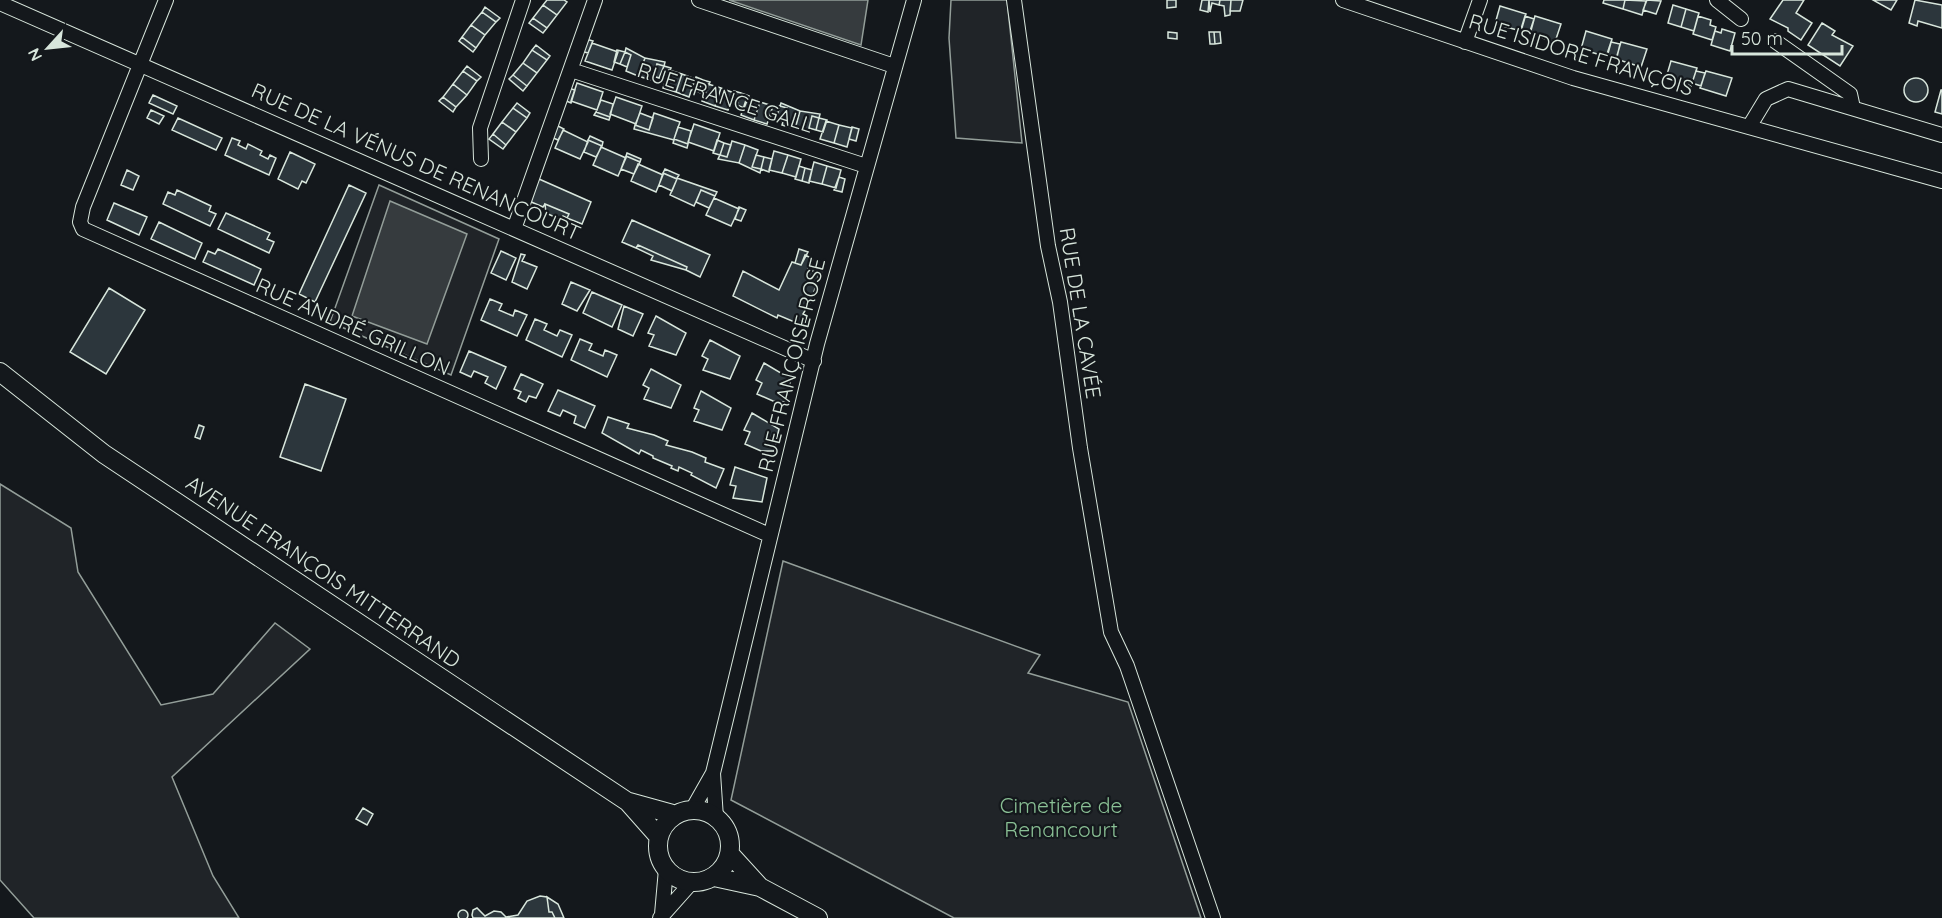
<svg xmlns="http://www.w3.org/2000/svg" width="1942" height="918" font-family="Quicksand,sans-serif">
<style>
.green{fill:#202428;stroke:#939e99;stroke-width:1.5}
.water{fill:#363b3e;stroke:#939e99;stroke-width:1.5}
.building{fill:#2c363c;stroke:#d8e6dc;stroke-width:1.5}
.lines{fill:none;stroke-linecap:round;stroke-linejoin:round}
.street-casing{stroke:#d8e6dc;stroke-width:16}
.secondary-casing{stroke:#d8e6dc;stroke-width:20}
.street{stroke:#14181c;stroke-width:14}
.secondary{stroke:#14181c;stroke-width:18}
.labels{text-anchor:middle;stroke-width:4.5;stroke-linejoin:round;paint-order:stroke}
.street-label{font-size:21px;fill:#d8e6dc;stroke:#14181c}
.park-label{font-size:21px;fill:#8ac095;stroke:#14181c}
</style>
<rect width="100%" height="100%" fill="#14181c"/>
<path class="green" d="M951,0H1007L1022,143L956,138L949,38Z
M379,185L499,239L451,375L330,322Z
M0,484L71,528L78,572L161,705L213,694L275,623L310,649L172,777L213,876L239,918H34L0,880Z
M783,561L1040,655L1028,673L1128,702L1201,918H954L731,800Z"/>
<path class="water" d="M729,0H868L861,45Z
M390,201L467,234L427,344L352,316Z"/>
<path class="building" d="M547,0H564L567,2L557,15L543,5Z
M1167,0H1176V7L1167,8Z
M1202,0H1209L1208,12L1200,10Z
M1209,0H1220L1219,5L1212,3L1210,12Z
M1220,0H1231L1230,15L1225,16L1224,6L1219,5Z
M1231,0H1243L1240,11H1230Z
M1604,0H1625L1623,9L1603,3Z
M1625,0L1646,1L1642,15L1623,9Z
M1647,0L1661,1L1656,14L1643,10Z
M1783,0H1804L1796,13L1812,23L1801,40L1788,31V28L1770,19Z
M1873,0H1897L1891,10Z
M1915,0L1942,5V28L1918,21L1917,26L1909,23Z
M543,5L557,15L547,28L533,18Z
M1673,5L1686,9L1681,27L1668,23Z
M1500,6L1526,14L1521,31L1495,24Z
M485,7L500,18L496,22L482,12Z
M1686,9L1699,13L1694,31L1681,27Z
M482,12L496,22L485,35L471,25Z
M1525,16L1534,19L1530,31L1521,29Z
M1535,16L1561,24L1555,42L1530,34Z
M1698,16L1711,20L1710,25L1716,27L1712,40L1693,34Z
M533,18L547,28L543,33L529,23Z
M1822,23L1835,31L1832,35L1853,46L1840,66L1808,45Z
M471,25L485,35L476,48L462,37Z
M1722,29L1735,33L1730,51L1711,45L1715,31L1721,33Z
M1586,31L1612,39L1607,57L1581,49Z
M1168,32L1177,33V39L1168,38Z
M1209,32H1214L1215,44H1210Z
M1214,32H1220L1221,43L1215,44Z
M462,37L476,48L473,52L459,41Z
M586,39L593,41L588,53L581,51Z
M1611,42L1620,44L1617,57L1607,54Z
M1621,42L1647,49L1641,67L1616,59Z
M592,43L618,52L612,70L585,61Z
M536,45L550,56L547,60L532,50Z
M626,48L645,58L638,76L626,71L631,55L625,52Z
M532,50L547,60L537,73L523,63Z
M617,50L625,52L620,64L614,62Z
M625,52L631,55L627,67L620,64Z
M645,58L665,62L664,66L657,64L651,80L638,76Z
M1671,61L1697,68L1691,86L1666,78Z
M523,63L537,73L527,86L513,75Z
M657,64L664,66L659,78L653,76Z
M467,66L481,77L477,81L463,71Z
M664,66L671,68L666,80L659,78Z
M669,70L682,74L676,92L663,88Z
M463,71L477,81L467,95L453,84Z
M1696,71L1705,73L1701,86L1692,83Z
M1706,71L1732,78L1726,96L1700,88Z
M682,74L695,79L689,97L676,92Z
M513,75L527,86L523,91L509,79Z
M696,77L703,80L698,92L692,90Z
M1904 90a12 12 0 1 1 24 0a12 12 0 1 1-24 0Z
M703,80L710,82L705,94L698,92Z
M577,83L603,92L597,110L571,101Z
M453,84L467,95L456,107L443,97Z
M708,84L721,88L715,106L702,101Z
M568,88L575,90L571,103L564,100Z
M721,88L734,93L728,110L715,106Z
M1941,90H1942V114L1935,112Z
M734,91L741,93L737,105L731,103Z
M741,93L749,96L744,108L737,105Z
M153,95L177,106L173,114L149,103Z
M443,97L456,107L453,112L439,101Z
M616,97L642,106L636,124L610,114Z
M747,97L760,102L754,120L741,115Z
M601,100L613,104L610,117L596,112Z
M760,102L773,106L767,124L754,120Z
M517,103L530,113L527,118L513,108Z
M781,103L800,111L795,129L782,125L787,108L780,106Z
M773,105L780,106L776,119L770,117Z
M780,106L787,108L783,121L776,119Z
M513,108L527,118L516,132L502,122Z
M151,110L164,116L159,124L147,118Z
M800,111L820,114L819,118L812,116L808,132L795,129Z
M596,112L610,117L609,120L594,115Z
M640,113L653,118L649,130L635,125Z
M654,113L680,122L674,139L688,144L687,148L673,143L674,140L634,129L635,125L649,130Z
M812,116L819,118L816,130L809,128Z
M178,118L222,138L216,150L172,130Z
M819,118L827,120L823,132L816,130Z
M826,121L839,125L834,143L820,139Z
M502,122L516,132L506,145L493,134Z
M694,124L720,133L714,151L688,142Z
M556,125L564,129L558,140L551,137Z
M839,125L852,128L847,147L834,143Z
M678,127L691,131L688,144L674,139Z
M852,127L859,129L856,141L849,139Z
M563,130L588,142L580,159L555,148Z
M493,134L506,145L503,149L489,139Z
M590,136L603,142L602,146L588,140Z
M232,138L240,141L238,145L246,149L248,144L262,151L260,155L268,159L270,155L276,158L269,175L225,155Z
M588,140L602,146L596,157L584,152Z
M717,140L724,143L720,155L713,153Z
M732,141L745,145L739,163L718,159L720,155L727,157Z
M724,143L731,145L727,157L720,155Z
M745,145L758,150L752,167L761,169L760,173L739,163Z
M601,147L626,158L618,176L593,165Z
M774,151L788,155L782,173L769,170Z
M290,152L315,164L306,183L302,181L298,189L278,179Z
M627,153L641,159L640,162L626,156Z
M756,155L764,157L761,169L752,167Z
M788,155L801,159L796,177L782,173Z
M626,156L640,162L634,174L621,169Z
M764,157L772,159L769,172L761,169Z
M814,162L827,166L822,184L809,181Z
M638,164L663,175L656,192L631,181Z
M799,166L805,168L802,181L795,179Z
M827,166L841,170L836,188L822,184Z
M805,168L812,170L809,183L802,181Z
M665,169L679,175L677,178L717,192L715,196L701,190L694,206L670,195L677,179L663,173Z
M127,170L139,176L133,190L121,185Z
M663,173L677,179L672,191L659,185Z
M839,177L845,179L842,192L834,190Z
M539,179L591,202L582,224L567,218L569,214L545,204L543,207L529,201Z
M349,185L366,193L315,302L299,294Z
M177,190L211,206L209,211L216,214L210,226L163,204L168,192L175,195Z
M701,190L715,196L709,208L696,202Z
M714,198L739,209L731,226L706,215Z
M114,203L147,217L139,235L107,220Z
M545,204L569,214L567,218L563,216L561,220L546,213Z
M739,207L746,210L741,221L735,219Z
M226,213L270,233L267,239L274,242L269,253L218,229Z
M632,220L710,255L700,277L686,270L687,267L638,245L636,248L622,242Z
M159,222L202,243L195,259L151,239Z
M638,245L687,267L686,270L651,260L653,256L636,248Z
M218,249L261,269L254,285L203,262L208,251L215,254Z
M799,249L808,252L801,265L795,263Z
M501,251L516,258L506,280L491,273Z
M521,254L525,255L522,261L537,267L527,289L512,282Z
M805,255L813,259L808,269L819,274L812,299L803,314L807,316L804,326L778,315L777,318L733,296L743,271L779,290L792,262L801,265Z
M810,265L822,271L819,280V274L808,269Z
M571,282L590,290L577,311L562,304Z
M109,288L145,310L106,374L70,352Z
M592,292L622,305L612,327L583,313Z
M490,299L502,304L499,310L513,316L515,310L527,315L517,336L481,320Z
M624,306L643,314L633,336L618,329Z
M656,316L686,333L676,355L649,346L654,335L648,333Z
M535,319L547,324L544,330L557,336L560,330L572,335L562,357L526,340Z
M580,339L592,344L589,350L603,356L605,350L617,355L607,377L571,360Z
M710,340L740,356L730,379L703,370L708,359L702,356Z
M469,351L506,367L496,389L485,383L488,377L474,371L471,377L460,372Z
M764,363L791,379L786,402L773,401L757,394L762,383L756,380Z
M651,369L681,385L671,408L644,399L649,388L643,385Z
M521,374L543,384L536,398L529,396L526,402L518,398L521,392L514,389Z
M305,384L346,399L321,471L280,457Z
M558,390L595,406L585,428L574,423L576,416L563,410L560,416L548,411Z
M701,391L731,408L722,430L694,421L699,410L694,408Z
M752,413L779,429L774,451H761L745,444L750,432L744,430Z
M608,417L629,424L627,428L654,435L668,441L666,445L692,452L706,458L705,462L724,469L716,488L691,475L692,473L679,467L678,471L671,468L672,466L653,458V456L641,450L639,454L602,433Z
M199,425L204,427L200,439L195,437Z
M735,467L767,478L762,502L733,498L736,486L730,485Z
M363,808L373,814L367,825L356,819Z
M540,896L547,897L549,912H552L555,918H473L472,915L473,910L477,908L485,916L494,911L501,912L506,917L518,915L527,901Z
M547,897L558,904L564,918H555L552,912H549Z
M458 915a5 5 0 1 1 10 0a5 5 0 1 1-10 0Z"/>
<g class="lines">
<defs>
<path id="street" d="M166,0L83,207L80,222L83,229L769,535
M699,0L894,66
M1014,0L1048,246L1060,302L1080,448L1111,632L1127,666L1213,918
M1343,0L1573,78L1942,181
M1717,0L1741,19
M0,3L814,361
M1775,41L1850,94L1853,108
M1465,42L1480,0
M571,70L866,166
M1749,127L1766,99L1788,89L1942,135
M481,159L480,128L523,0
M514,229L595,0
M713,773L716,818
M692,810L713,773L817,344L914,0
M662,914L666,869
M660,918L692,882"/>
<path id="secondary" d="M0,372L104,454L628,802L659,837
M629,802L676,815
M658 846a36 36 0 1 1 72 0a36 36 0 1 1-72 0Z
M730,854L760,887
M714,877L760,887L818,918"/>
</defs>
<use href="#street" class="street-casing"/>
<use href="#secondary" class="secondary-casing"/>
<use href="#street" class="street"/>
<use href="#secondary" class="secondary"/>
</g>
<g class="labels">
<g class="street-label">
<text transform="translate(1581 55) rotate(17)" y="7">RUE ISIDORE FRANÇOIS</text>
<text transform="translate(725 98) rotate(18)" y="7">RUE FRANCE GALL</text>
<text transform="translate(416 162) rotate(24)" y="7">RUE DE LA VÉNUS DE RENANCOURT</text>
<text transform="translate(1080 313) rotate(81)" y="7">RUE DE LA CAVÉE</text>
<text transform="translate(353 327) rotate(24)" y="7">RUE ANDRÉ GRILLON</text>
<text transform="translate(792 365) rotate(-76)" y="7">RUE FRANÇOISE ROSE</text>
<text transform="translate(323 572) rotate(34)" y="7">AVENUE FRANÇOIS MITTERRAND</text>
</g>
<g class="park-label">
<text x="1061" y="813">Cimetière de<tspan x="1061" dy="24">Renancourt</tspan></text>
</g>
</g>
<g transform="translate(48 48) rotate(243)" stroke="#14181c" stroke-width="4.5" paint-order="stroke">
<path d="M0-4.5L10 22L0 15L-10 22Z" fill="#d8e6dc"/>
<text y="-9" font-size="16" font-weight="bold" text-anchor="middle" fill="#d8e6dc">N</text>
</g>
<path d="M1732 45v9h110v-9" fill="none" stroke="#d8e6dc" stroke-width="3"/>
<text x="1741" y="45" font-size="18" fill="#d8e6dc" stroke="#14181c" stroke-width="4.5" paint-order="stroke">50 m</text>
</svg>
